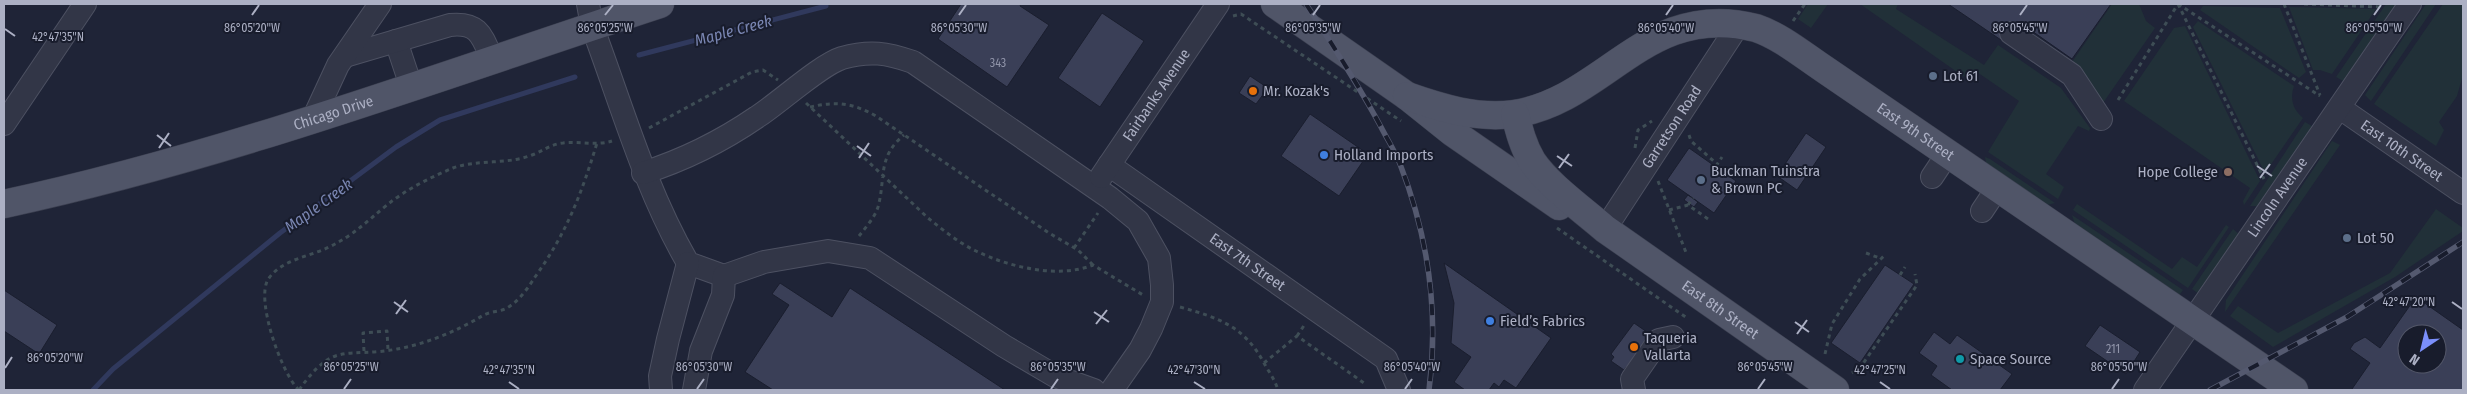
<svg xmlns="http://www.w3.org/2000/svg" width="2467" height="394" font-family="'Fira Sans Condensed',sans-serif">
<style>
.green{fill:#213038}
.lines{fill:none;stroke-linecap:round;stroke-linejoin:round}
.stream{stroke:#30395d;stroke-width:5}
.building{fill:#3a3f57;stroke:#1a1e2e;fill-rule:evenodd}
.minor-casing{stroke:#4d5162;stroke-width:24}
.major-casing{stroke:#3c4051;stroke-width:29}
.path{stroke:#3e4d55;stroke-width:3;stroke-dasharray:4 4;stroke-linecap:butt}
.minor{stroke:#323647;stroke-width:22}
.major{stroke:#505568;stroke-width:28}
.rail-casing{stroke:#54596f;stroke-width:5.5}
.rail{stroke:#181c2c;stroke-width:4;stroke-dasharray:11;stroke-linecap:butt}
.ticks{fill:none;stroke:#acb0c4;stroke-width:2}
.service-dot{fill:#5c6f8a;stroke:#181c2c;stroke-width:2}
.food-dot{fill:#e8710a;stroke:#181c2c;stroke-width:2}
.shop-dot{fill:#3f7fe0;stroke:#181c2c;stroke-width:2}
.education-dot{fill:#8d6e63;stroke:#181c2c;stroke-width:2}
.culture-dot{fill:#0f9aa8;stroke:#181c2c;stroke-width:2}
.labels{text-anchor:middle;stroke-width:4;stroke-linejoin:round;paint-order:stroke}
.number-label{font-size:12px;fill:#9094a9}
.poi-label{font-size:15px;fill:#acb0c4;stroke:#181c2c;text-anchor:start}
.street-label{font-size:15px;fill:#acb0c4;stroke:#181c2c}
.water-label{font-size:16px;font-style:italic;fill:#7a86b2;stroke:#181c2c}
.ticks-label{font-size:12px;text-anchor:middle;fill:#acb0c4;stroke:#181c2c;stroke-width:4;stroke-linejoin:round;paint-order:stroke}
</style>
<rect width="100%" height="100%" fill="#1f2437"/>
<path class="green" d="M1808,4H1828L1811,28L1798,19Z
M1860,4H1898L1896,9L1984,65L1998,45L2061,88L2090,128L2089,131L2078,126L2046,174L2064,187L2058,199L1988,152L2019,101L1977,72L1970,81Z
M2112,4H2139L2146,21L2155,28L2103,103L2072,62Z
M2386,4H2396L2343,81L2336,77Z
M2426,4H2436L2371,101L2365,95Z
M2443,4H2463V75L2457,96L2439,122L2444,130L2436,146L2374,104Z
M2203,6L2280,8L2306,72L2299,78L2200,10Z
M2289,7L2376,9L2332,74L2320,70H2313Z
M2198,21L2294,86C2290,98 2292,109 2303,118L2265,173L2193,27Z
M2185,26L2260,181L2244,205L2243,201L2250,188L2124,101L2174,28Z
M2305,122L2312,126L2259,206H2250Z
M2332,141L2340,145L2225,312L2226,300Z
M1985,157L1990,159L2055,203L2047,205L1987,168Z
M2077,204L2172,269L2182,257L2197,267L2226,225L2229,227L2188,288L2073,210Z
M2436,209L2463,228V231L2395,277L2273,347L2230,316L2238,306L2278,333L2390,273Z
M2072,215L2183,290L2177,298L2077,230Z
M2233,229L2240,235L2199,294L2192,289Z"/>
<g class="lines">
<path class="stream" d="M639,55L826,6
M93,390L113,369L280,233L396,147L440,120L575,77"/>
</g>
<path class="building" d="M961,4H1021L1020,6L1049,25L1007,87L938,39Z
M1948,4H2111L2072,59L2019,22L2004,42Z
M1102,13L1144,41L1100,107L1058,78Z
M1250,76L1268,88L1256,104L1239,93Z
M1310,114L1368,154L1339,196L1281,156Z
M1806,133L1826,147L1797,190L1777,176Z
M1689,148L1736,181L1714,213L1667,180Z
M1688,195L1698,202L1694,207L1684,200Z
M1444,263L1551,338L1516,388L1504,380L1499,387L1494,383L1489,390H1465L1454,382L1471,357L1451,343L1454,303Z
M1885,265L1914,284L1860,363L1831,343Z
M780,283L832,317L850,288L1005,390H773L745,372L789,305L772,294Z
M4,290L57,325L39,354L4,331Z
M2416,297L2463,330V390H2354L2352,389L2370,363L2350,349L2354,343L2365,337L2380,348ZM2407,334H2437V364H2407Z
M1634,323L1657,339L1634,371L1627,366L1624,370L1611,361L1614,357L1611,354Z
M2100,325L2140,352L2126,374L2085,346Z
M1934,332L1950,344L1957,335L2012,374L2000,390H1952L1931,375L1937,366L1919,353Z"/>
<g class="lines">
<defs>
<g id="minor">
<path d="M588,4L592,26C622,106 645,189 688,263L724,276"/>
<path d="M2011,33L2072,75L2101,119"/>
<path d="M396,41L411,86"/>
<path d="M345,56L450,25C479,22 482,36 492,59"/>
<path id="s1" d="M2340,108L2463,193"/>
<path d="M313,119L338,65L380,4"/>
<path d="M4,124L85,4"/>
<path id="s2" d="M1109,165L1386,359L1399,390"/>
<path d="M643,173C684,160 722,141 757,117C779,103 820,65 842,58C870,50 887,53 913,62L1110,198L1138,221L1159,258L1162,285V302L1151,329L1140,350L1112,390"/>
<path id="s3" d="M1101,177L1218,4"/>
<path d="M1932,177L1948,153"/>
<path d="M1982,211L1998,187"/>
<path id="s4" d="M1605,229L1739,24"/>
<path d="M661,390L660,376L668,339L688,263"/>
<path d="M694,390L701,351L723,295L724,276L764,262L828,251L870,258L1004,346L1055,376L1094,390"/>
<path d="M1634,390L1632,379L1659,340L1673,337"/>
<path id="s5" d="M2145,390L2410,4"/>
</g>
<g id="major">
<path d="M1275,4L1407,96L1452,132L1559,206"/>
<path id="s6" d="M1407,96C1441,108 1477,119 1514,114C1606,100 1646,0 1756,28C1780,36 1803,55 1824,69L2294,390"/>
<path id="s7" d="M1515,114C1519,130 1523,146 1532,161C1549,186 1582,209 1605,229L1835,390"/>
<path id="s8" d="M4,204C227,156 443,75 660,4"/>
</g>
</defs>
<use href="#minor" class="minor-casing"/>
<use href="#major" class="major-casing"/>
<path class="path" d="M2178,4L2264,179
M2178,4L2320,96
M2284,4L2320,95
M2304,4L2381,7
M1233,16L1241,14L1401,121
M1793,21L1805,4
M2118,100L2178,4
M806,103L928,218C943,230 959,243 976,251C1009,267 1058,279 1093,265L1143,295
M810,107C836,101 853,103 876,116L1049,233L1078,250L1093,265
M649,128L752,72L763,70L778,80
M1689,135L1691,141L1717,164
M1635,148L1638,130L1652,121
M1716,166L1722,157
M1658,181L1687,255
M1688,205L1693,198
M1669,210L1688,205L1711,221
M1557,228L1687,318
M859,236C866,227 875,217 878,207C886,178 877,157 904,135
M1074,248L1098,213
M1866,253L1882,259
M1900,275L1905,267
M1180,307C1219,318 1244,326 1264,363C1269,372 1275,380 1278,390
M1297,336L1305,324
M364,351L363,333L387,331L388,350
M1825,354L1832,324L1860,279L1886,254
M1264,363L1297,336L1364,383
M1852,373L1860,368L1917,285L1915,274
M299,390C282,375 254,297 269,278C283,259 309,257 329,247C354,235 366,222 387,205C405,190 431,177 453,168C478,159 507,165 532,155C543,151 551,144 563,143C580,141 596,146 612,141
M299,390C335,339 346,359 397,349C426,344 457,331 482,316C490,311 500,312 507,308C519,301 528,288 535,277C567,232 581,195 597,143"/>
<use href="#minor" class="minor"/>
<use href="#major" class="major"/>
<defs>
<path id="rail" d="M1306,4C1332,44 1358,84 1381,127C1387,139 1395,151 1400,164C1428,236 1439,313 1429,390
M2210,390L2347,317L2463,242"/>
</defs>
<use href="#rail" class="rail-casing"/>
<use href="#rail" class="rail"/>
</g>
<path class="ticks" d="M252,15L259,5M605,15L613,5M959,15L966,5M1313,15L1320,5M1666,15L1673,5M2020,15L2027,5M2374,15L2381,5M5,29L15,36M157,135L171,146M857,146L871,156M159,148L169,133M1557,156L1572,166M859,158L869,143M2257,166L2272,176M1559,168L1569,154M2260,178L2270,164M394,302L408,312M2452,302L2462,309M1094,312L1109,322M396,314L406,300M1795,322L1809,332M1096,324L1107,310M1797,334L1807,320M5,368L12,357M509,382L519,389M1194,382L1205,389M1880,382L1890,389M344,389L351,379M697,389L704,379M1051,389L1058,379M1405,389L1412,379M1758,389L1765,379M2112,389L2119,379"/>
<g class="service-dot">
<circle cx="1933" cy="76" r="5"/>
<circle cx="1701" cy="180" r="5"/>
<circle cx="2347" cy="238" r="5"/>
</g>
<g class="food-dot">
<circle cx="1253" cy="91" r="5"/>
<circle cx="1634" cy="347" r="5"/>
</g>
<g class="shop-dot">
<circle cx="1324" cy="155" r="5"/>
<circle cx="1490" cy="321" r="5"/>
</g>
<circle class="education-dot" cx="2228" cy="172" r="5"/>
<circle class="culture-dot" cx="1960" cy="359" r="5"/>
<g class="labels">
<g class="number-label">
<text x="998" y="67">343</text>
<text x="2113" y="353">211</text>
</g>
<g class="poi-label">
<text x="1943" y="81">Lot 61</text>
<text x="1263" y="96">Mr. Kozak's</text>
<text x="1334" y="160">Holland Imports</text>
<text x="1711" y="176">Buckman Tuinstra<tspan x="1711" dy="17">&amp; Brown PC</tspan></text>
<text x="2218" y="177" text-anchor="end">Hope College</text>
<text x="2357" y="243">Lot 50</text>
<text x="1500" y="326">Field’s Fabrics</text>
<text x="1644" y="343">Taqueria<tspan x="1644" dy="17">Vallarta</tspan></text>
<text x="1970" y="364">Space Source</text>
</g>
<g class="street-label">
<text dy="5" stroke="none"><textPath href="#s3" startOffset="99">Fairbanks Avenue</textPath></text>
<text dy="5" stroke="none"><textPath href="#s8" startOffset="342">Chicago Drive</textPath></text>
<text dy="5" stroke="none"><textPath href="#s4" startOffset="122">Garretson Road</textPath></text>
<text dy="5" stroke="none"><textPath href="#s6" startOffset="565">East 9th Street</textPath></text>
<text dy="5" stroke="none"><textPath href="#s1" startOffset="75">East 10th Street</textPath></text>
<text dy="5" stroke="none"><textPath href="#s5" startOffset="234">Lincoln Avenue</textPath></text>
<text dy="5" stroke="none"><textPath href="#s2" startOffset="169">East 7th Street</textPath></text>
<text dy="5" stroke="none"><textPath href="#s7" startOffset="291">East 8th Street</textPath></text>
</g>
<g class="water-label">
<text transform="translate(733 30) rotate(-15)" y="6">Maple Creek</text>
<text transform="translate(318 205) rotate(-36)" y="6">Maple Creek</text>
</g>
</g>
<g class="ticks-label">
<text x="252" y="32">86°05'20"W</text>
<text x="605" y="32">86°05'25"W</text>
<text x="959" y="32">86°05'30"W</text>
<text x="1313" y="32">86°05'35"W</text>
<text x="1666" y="32">86°05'40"W</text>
<text x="2020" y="32">86°05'45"W</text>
<text x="2374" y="32">86°05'50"W</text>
<text x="58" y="41">42°47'35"N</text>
<text x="2409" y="306">42°47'20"N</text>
<text x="55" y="362">86°05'20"W</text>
<text x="351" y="371">86°05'25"W</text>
<text x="704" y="371">86°05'30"W</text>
<text x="1058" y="371">86°05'35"W</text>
<text x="1412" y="371">86°05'40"W</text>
<text x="1765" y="371">86°05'45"W</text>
<text x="2119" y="371">86°05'50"W</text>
<text x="509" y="374">42°47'35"N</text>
<text x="1194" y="374">42°47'30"N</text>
<text x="1880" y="374">42°47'25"N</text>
</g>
<rect width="2467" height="394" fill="none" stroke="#acb0c4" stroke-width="10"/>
<g transform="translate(2422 349) rotate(215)"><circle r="24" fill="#181c2c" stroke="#535769"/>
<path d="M0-4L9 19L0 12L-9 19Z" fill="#7b8ffb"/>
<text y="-8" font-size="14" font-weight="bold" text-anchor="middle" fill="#acb0c4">N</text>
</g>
</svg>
